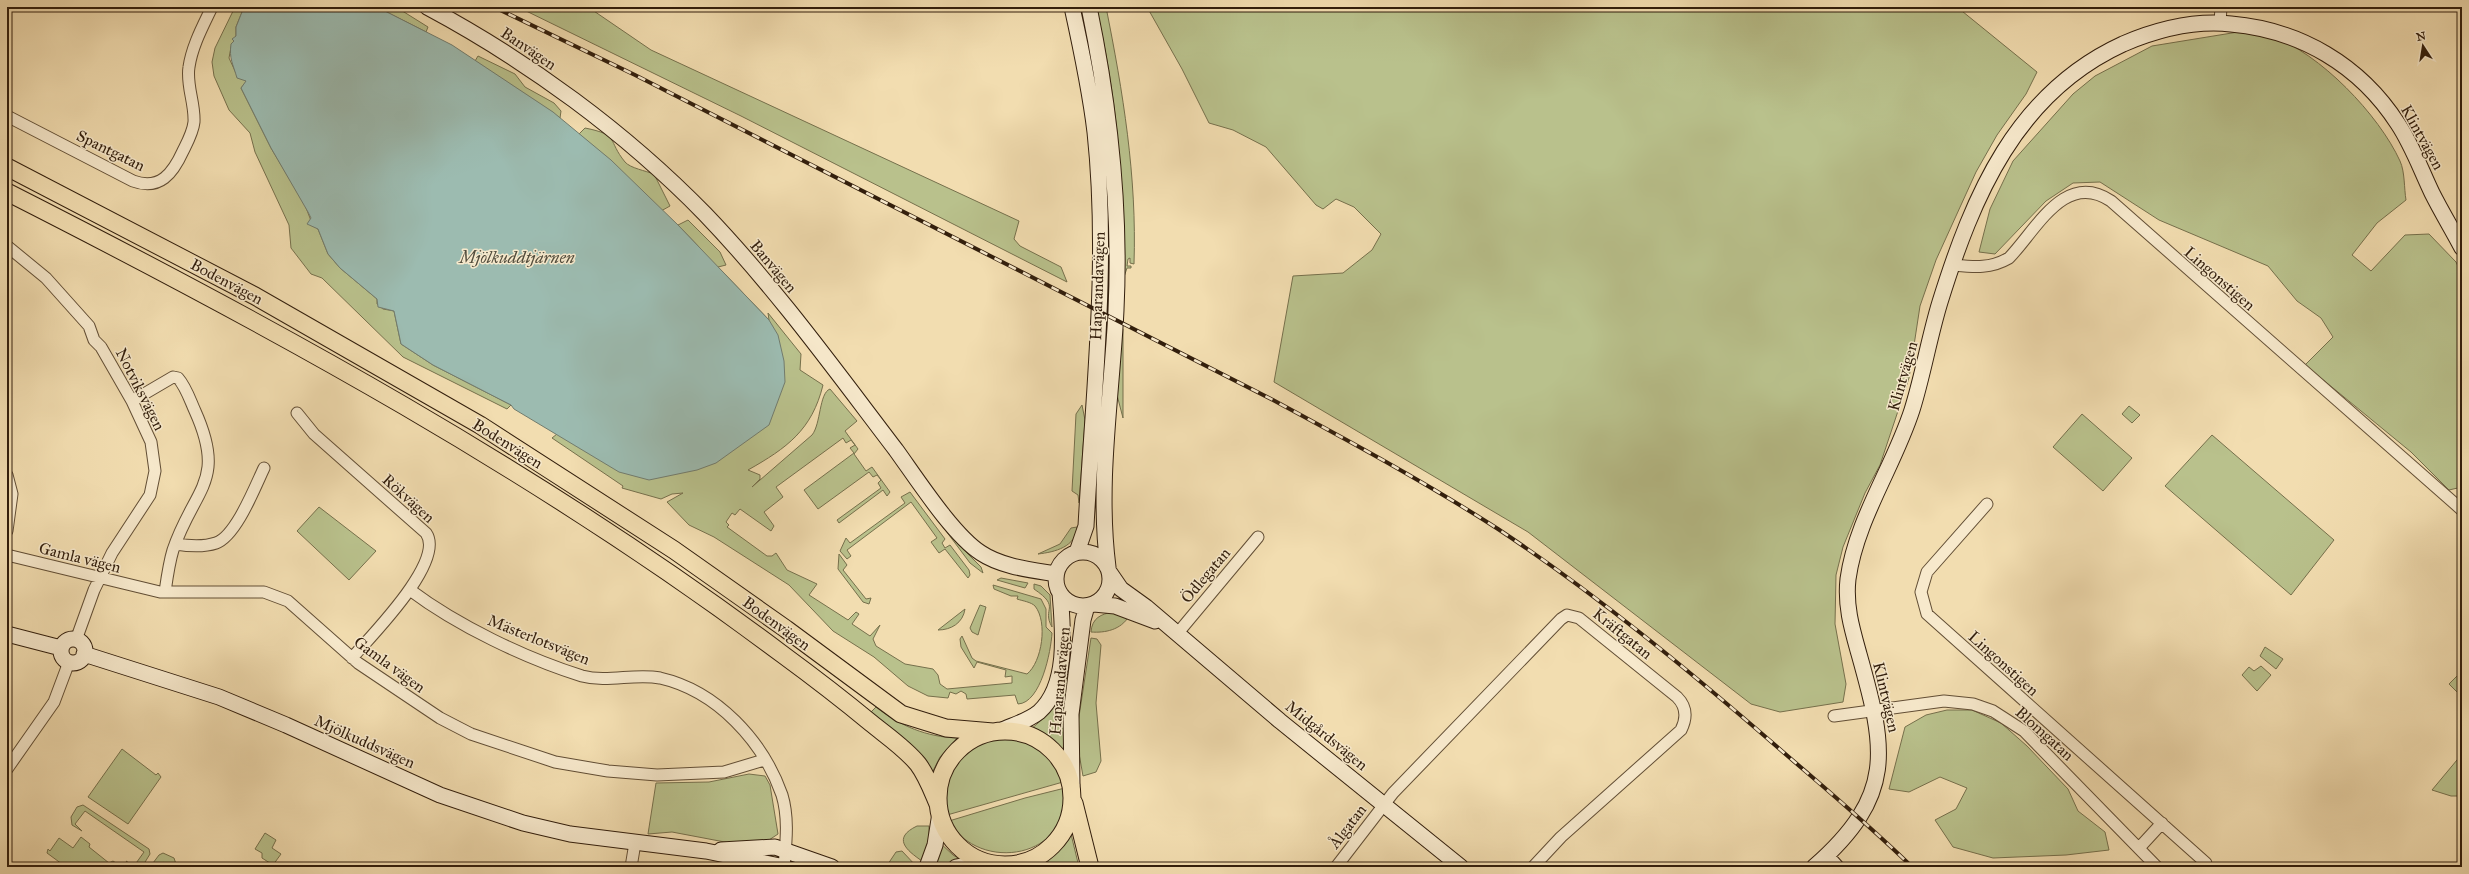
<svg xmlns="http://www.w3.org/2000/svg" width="2469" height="874" font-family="'IM FELL Great Primer',serif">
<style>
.green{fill:#b9c18c;stroke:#76704c}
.water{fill:#9cbbb0;stroke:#727c6e}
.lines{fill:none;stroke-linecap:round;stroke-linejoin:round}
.street-casing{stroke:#624e35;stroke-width:13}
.secondary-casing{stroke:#321e0c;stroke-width:17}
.primary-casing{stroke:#321e0c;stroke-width:19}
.street{stroke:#f7e9cc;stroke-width:11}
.secondary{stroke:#f7e9cc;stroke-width:15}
.primary{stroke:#f2ddb0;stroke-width:17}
.rail-casing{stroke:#321e0c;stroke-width:4}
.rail{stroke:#f7e9cc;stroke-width:2.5;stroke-dasharray:8;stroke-linecap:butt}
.labels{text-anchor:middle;stroke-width:3;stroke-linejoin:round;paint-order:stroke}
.street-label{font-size:16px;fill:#321e0c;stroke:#f7e9cc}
.water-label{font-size:17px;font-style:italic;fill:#524d3d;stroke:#f7e9cc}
</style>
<rect width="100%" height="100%" fill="#f2ddb0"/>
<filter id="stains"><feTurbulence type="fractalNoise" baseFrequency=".005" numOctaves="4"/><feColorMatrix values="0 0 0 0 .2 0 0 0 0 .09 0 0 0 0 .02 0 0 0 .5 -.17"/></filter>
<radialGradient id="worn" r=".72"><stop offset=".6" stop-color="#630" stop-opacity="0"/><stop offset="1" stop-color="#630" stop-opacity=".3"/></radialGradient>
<path class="green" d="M235,7H244L236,27V36L231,47L229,58L236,73L247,81L241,88L271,148L305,205L313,226L318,229L328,254L340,268L377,299V304L383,309L394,311L401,344L433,365L511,405L699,247L678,225L688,220L720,252L726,265L718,267L769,320L768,313L801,354L800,370L823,385C812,430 787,448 748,470L760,475V479L752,487L812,435C821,424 819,393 830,389L857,421L845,431L858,449L854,454L866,471L872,467L890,492L887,496L883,490L839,523L837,520L881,488L878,483L881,480L877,475L873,477L869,472L818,509L804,490L854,453L850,448L855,445L851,440L846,443L843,438L776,487L783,497L764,512L774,526L771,531L740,509L735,515L732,513L726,522L729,525L727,527L767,556H772L776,553L787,570L817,584L809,595L848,620L856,612L859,614L852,624L870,636L880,625L873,639L876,646L905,664L933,669L938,675L940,684L947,689L1012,683V676L1005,677L1006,670L977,662L974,668L961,647L960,639L962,636L972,658L976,661L1027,674C1042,662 1048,622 1035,606C1031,602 1023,601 1017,599L1018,596H1011L994,589L993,585L1041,599L1046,609V627L1052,633C1051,651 1041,703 1018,704L1015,695L967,699L966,694L961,691L956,694L950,692L948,698L928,696L908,686L874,657L833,631L789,585L714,537L689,525L667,502L683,493L672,494L661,499L622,488L623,486L552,438L557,434L511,405L507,409L403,357L322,278L311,274L291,248L289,225L255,152L250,133L229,110L214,76L212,62L215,48Z
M377,7H396L428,27L426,32Z
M518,7H588L651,50L1019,221L1014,239L1020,246L1061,267L1067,282L741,116Z
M1078,7H1083L1104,124L1112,269L1108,312L1103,309Z
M1096,7H1106C1123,92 1137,177 1134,264L1130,263V258L1128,259L1127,266H1131V268H1127L1124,277C1124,185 1117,96 1096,7Z
M1147,7H1957L2037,72L2026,94L1997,135L1976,172L1936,260L1920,306L1909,378L1880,465L1865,493L1843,547L1836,575L1835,624L1846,684L1843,702L1780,712L1751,704L1528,532L1274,382L1293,276L1343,273L1372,250L1381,234L1354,207L1336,199L1323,209L1316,205L1266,147L1233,130L1209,123L1182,69Z
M2238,32C2249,33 2261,33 2271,36C2320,53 2379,115 2400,161C2405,172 2404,188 2406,200L2377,223L2352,255L2371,271L2405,235L2429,234L2456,262L2462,274V487L2449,490L2411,452L2305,365L2333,337L2321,318L2297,301L2268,266L2159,220L2100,182L2073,183L2046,201L1995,254L1979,252L1990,209L2013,161L2073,94L2095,76L2152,46Z
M478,56L515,74L525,87L554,103L561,111L560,118L475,61Z
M585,128C620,135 607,140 625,162C630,168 646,171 654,174L670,206L661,211L611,161L579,134Z
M1120,328L1123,329V418L1117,395Z
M1082,405L1085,420L1079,503L1078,495L1072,491L1076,414Z
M2129,406L2140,415L2132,423L2122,414Z
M2082,414L2132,458L2103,491L2053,447Z
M2212,435L2334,540L2291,595L2165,486Z
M916,491L923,496L966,552L981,567L983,573L970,563Z
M910,492L945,539L942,543L945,548L950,545L969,570L970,575L968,578L945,549L939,553L931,542L937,538L911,502L847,550L851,556L847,559L840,551L846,538L850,543L905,503L901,497Z
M319,507L376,551L349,580L297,531Z
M1077,527C1076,547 1055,552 1038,554L1060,544L1071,528Z
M839,554L847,565L843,570L866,599L871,598L869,604L863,602L838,569Z
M1001,578L1028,583L1025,588L997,580Z
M1034,584L1041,586L1050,595L1052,627C1041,608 1062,608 1034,589Z
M980,605L986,607L978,635L972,632L970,628Z
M965,609C963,623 951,630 938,630Z
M1113,612L1129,616C1121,630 1105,633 1091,632C1092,618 1101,614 1113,612Z
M1091,638L1097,639L1101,645L1096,703L1101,761L1096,772L1083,776L1077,742L1078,723Z
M1070,641H1072L1064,714V752L1056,743L1031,729C1064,703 1066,680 1070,641Z
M2265,647L2283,659L2276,669L2260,656Z
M2261,666L2271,675L2257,691L2242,675L2249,667L2254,671Z
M2462,671V697L2449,684Z
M876,707C900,726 927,737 957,738L940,757L932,773L871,712Z
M1947,710H1972L2001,723L2027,746L2068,789L2078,811L2105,832L2109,850L2066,855L1993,858L1953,847L1935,820L1956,809L1967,788L1940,777L1909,792L1889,789L1905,727L1926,715Z
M996,738C1026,736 1056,752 1063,782L947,815C939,777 957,748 996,738Z
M122,749L156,775L158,773L161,777L128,824L88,797Z
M2462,754V796H2451L2432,790Z
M749,774L765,776L770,785L778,834L769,840L730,843L672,832L648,834L656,783L709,782Z
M1065,788C1073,859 979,874 949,821L1025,798Z
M83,805L149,849L150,854L142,867H131L126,861L134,866L144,852L85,811L75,824L82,831L72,825L71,817L77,807Z
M917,826H929V842L922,861C906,850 892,838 917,826Z
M1070,830L1079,867H1061L1043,860L1054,851Z
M265,833L276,840L272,848L281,854L273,865L262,858V853L255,849Z
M81,837L90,844L89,847L109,863L113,861L122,867H66L47,853L48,849L50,851L59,838L73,848Z
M938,841L953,855L963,861L943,867H930Z
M902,851L917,867H886L896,852Z
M163,853L174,858L177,867H169L163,862L161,865L158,862L155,867H150L159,855Z"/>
<path class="water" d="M244,7H377L452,45L553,112L611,160L678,225L769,320L778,335L784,361L785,382L769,425L716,463L697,470L649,480L619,472L514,409L511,405L433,365L401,344L394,311L378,307L377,299L340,268L328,254L318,229L307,224L311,218L308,212L271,148L241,88L246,81L237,78C233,64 229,59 231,44L234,41L232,39L236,36V27Z"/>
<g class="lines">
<defs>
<path id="street" d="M2220,23L2221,7
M7,116L133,181C160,191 173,173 183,151C188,141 193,132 194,122C195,103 186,85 189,67C192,46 203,26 212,7
M7,246L46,278L89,326L94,340L101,347L132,401L151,442L155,471L150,495L112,553L94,590L76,640
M1953,265C1974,267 1990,269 2009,258C2037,229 2065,170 2111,201L2462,510
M132,401L173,377L178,378C186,387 190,400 195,411C227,482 194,488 173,550C169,563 167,578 165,592
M297,413L314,434L426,533C446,561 371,636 352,658
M7,475L12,494L7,531
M1987,504L1927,572L1921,592L1927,614L2206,863
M176,544C188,546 204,547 216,543C236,536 255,487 264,468
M7,555L160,592H264L288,601L358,663L440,718L471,734L555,762L608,771L657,775L724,772L764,760
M410,590C458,626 525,658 582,676C608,683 634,673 660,678C717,691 763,741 782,795C789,818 786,843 784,867
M1177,634L1258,537
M1834,716L1944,701L1973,704L1993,711L2024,731L2157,867
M7,769L54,702L69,662
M2139,848L2162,823
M631,867L635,843
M1336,867L1393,793L1561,619L1567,615L1579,618L1677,697C1687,707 1687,718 1681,730L1561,837L1533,867"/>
<path id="secondary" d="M427,7C528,61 625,132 705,214C775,287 835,370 896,450C917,479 953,535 981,553C1002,567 1032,570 1056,574
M1072,7C1081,48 1090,90 1095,132C1109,263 1093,396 1086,526L1077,552
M1089,7C1110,108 1121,207 1116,310C1112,395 1097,482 1108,567
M1056 579a27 27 0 1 1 54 0a27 27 0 1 1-54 0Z
M1110,573L1121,589L1146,607L1280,721L1461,867
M1094,604L1115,606L1155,621
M7,634L61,648
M61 651a12 12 0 1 1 24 0a12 12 0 1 1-24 0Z
M84,654L219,697L286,725L440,795L523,823L570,834L706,851L785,867
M1000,731C1013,725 1028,721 1039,712C1069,685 1063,629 1060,593
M1072,785L1071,714L1083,620L1087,606
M721,850L775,847L832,867
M1826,856L1836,867
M927,867L935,845L940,813
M956,867L977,863L1000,865
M1814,867C1896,795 1886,750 1859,654C1852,629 1845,606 1848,579C1856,520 1894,466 1912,410C1923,375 1929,338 1940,302C1973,196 2016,93 2123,44C2158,29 2194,20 2231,24C2300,30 2360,65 2398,124C2412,145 2421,170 2432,193C2441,211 2452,229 2462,248"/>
<path id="primary" d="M7,167L255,296L480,425L674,550L786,629L901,714L946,728L993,732
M7,192C275,328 541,473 782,654C812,676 842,699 871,723C887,736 905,748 918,764C927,776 932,790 938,804
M938 798a67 67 0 1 1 134 0a67 67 0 1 1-134 0Z
M1074,803L1090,867"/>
</defs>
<use href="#street" class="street-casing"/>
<use href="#secondary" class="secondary-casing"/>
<use href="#primary" class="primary-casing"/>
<use href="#street" class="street"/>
<use href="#secondary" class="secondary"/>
<use href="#primary" class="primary"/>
<defs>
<path id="rail" d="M494,7L635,75L1273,400C1349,441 1425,482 1498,529C1596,594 1686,668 1775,745C1821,785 1868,824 1912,867"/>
</defs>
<use href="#rail" class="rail-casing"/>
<use href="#rail" class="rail"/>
</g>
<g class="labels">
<g class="street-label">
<text transform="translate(529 48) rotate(34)" y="6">Banvägen</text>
<text transform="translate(2423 137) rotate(61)" y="6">Klintvägen</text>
<text transform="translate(111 150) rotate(26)" y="6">Spantgatan</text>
<text transform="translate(774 266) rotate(50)" y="6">Banvägen</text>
<text transform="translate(2220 278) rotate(41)" y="6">Lingonstigen</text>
<text transform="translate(227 281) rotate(28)" y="6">Bodenvägen</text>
<text transform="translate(1097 286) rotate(-88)" y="6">Haparandavägen</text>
<text transform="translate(1902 376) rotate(-74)" y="6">Klintvägen</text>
<text transform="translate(141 389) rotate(63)" y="6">Notviksvägen</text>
<text transform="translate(508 443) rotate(32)" y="6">Bodenvägen</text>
<text transform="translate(409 498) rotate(42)" y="6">Rökvägen</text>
<text transform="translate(80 557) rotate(14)" y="6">Gamla vägen</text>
<text transform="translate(1205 575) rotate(-50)" y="6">Ödlegatan</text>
<text transform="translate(777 623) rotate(36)" y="6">Bodenvägen</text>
<text transform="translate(1623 633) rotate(39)" y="6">Kräftgatan</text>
<text transform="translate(539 639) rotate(22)" y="6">Mästerlotsvägen</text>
<text transform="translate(2004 663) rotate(42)" y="6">Lingonstigen</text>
<text transform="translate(390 664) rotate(36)" y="6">Gamla vägen</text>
<text transform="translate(1059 681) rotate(-85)" y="6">Haparandavägen</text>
<text transform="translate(1887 697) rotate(77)" y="6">Klintvägen</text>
<text transform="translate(2045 733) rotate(42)" y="6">Blomgatan</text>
<text transform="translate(1327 735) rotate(39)" y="6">Midgårdsvägen</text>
<text transform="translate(365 741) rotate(24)" y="6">Mjölkuddsvägen</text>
<text transform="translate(1347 826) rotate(-53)" y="6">Ålgatan</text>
</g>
<g class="water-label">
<text x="517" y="263">Mjölkuddtjärnen</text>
</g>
</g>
<rect width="2469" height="874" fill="none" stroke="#f2ddb0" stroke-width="24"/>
<rect x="8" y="8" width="2453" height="858" fill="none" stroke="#321e0c" stroke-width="2"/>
<rect x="12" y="12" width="2445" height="850" fill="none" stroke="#321e0c"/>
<g transform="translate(2423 46) rotate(348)" stroke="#f7e9cc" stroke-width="3" paint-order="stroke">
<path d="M0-3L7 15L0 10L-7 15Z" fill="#321e0c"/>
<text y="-6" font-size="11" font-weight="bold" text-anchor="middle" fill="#321e0c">N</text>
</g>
<rect width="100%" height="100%" filter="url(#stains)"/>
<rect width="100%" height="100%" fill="url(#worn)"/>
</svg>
